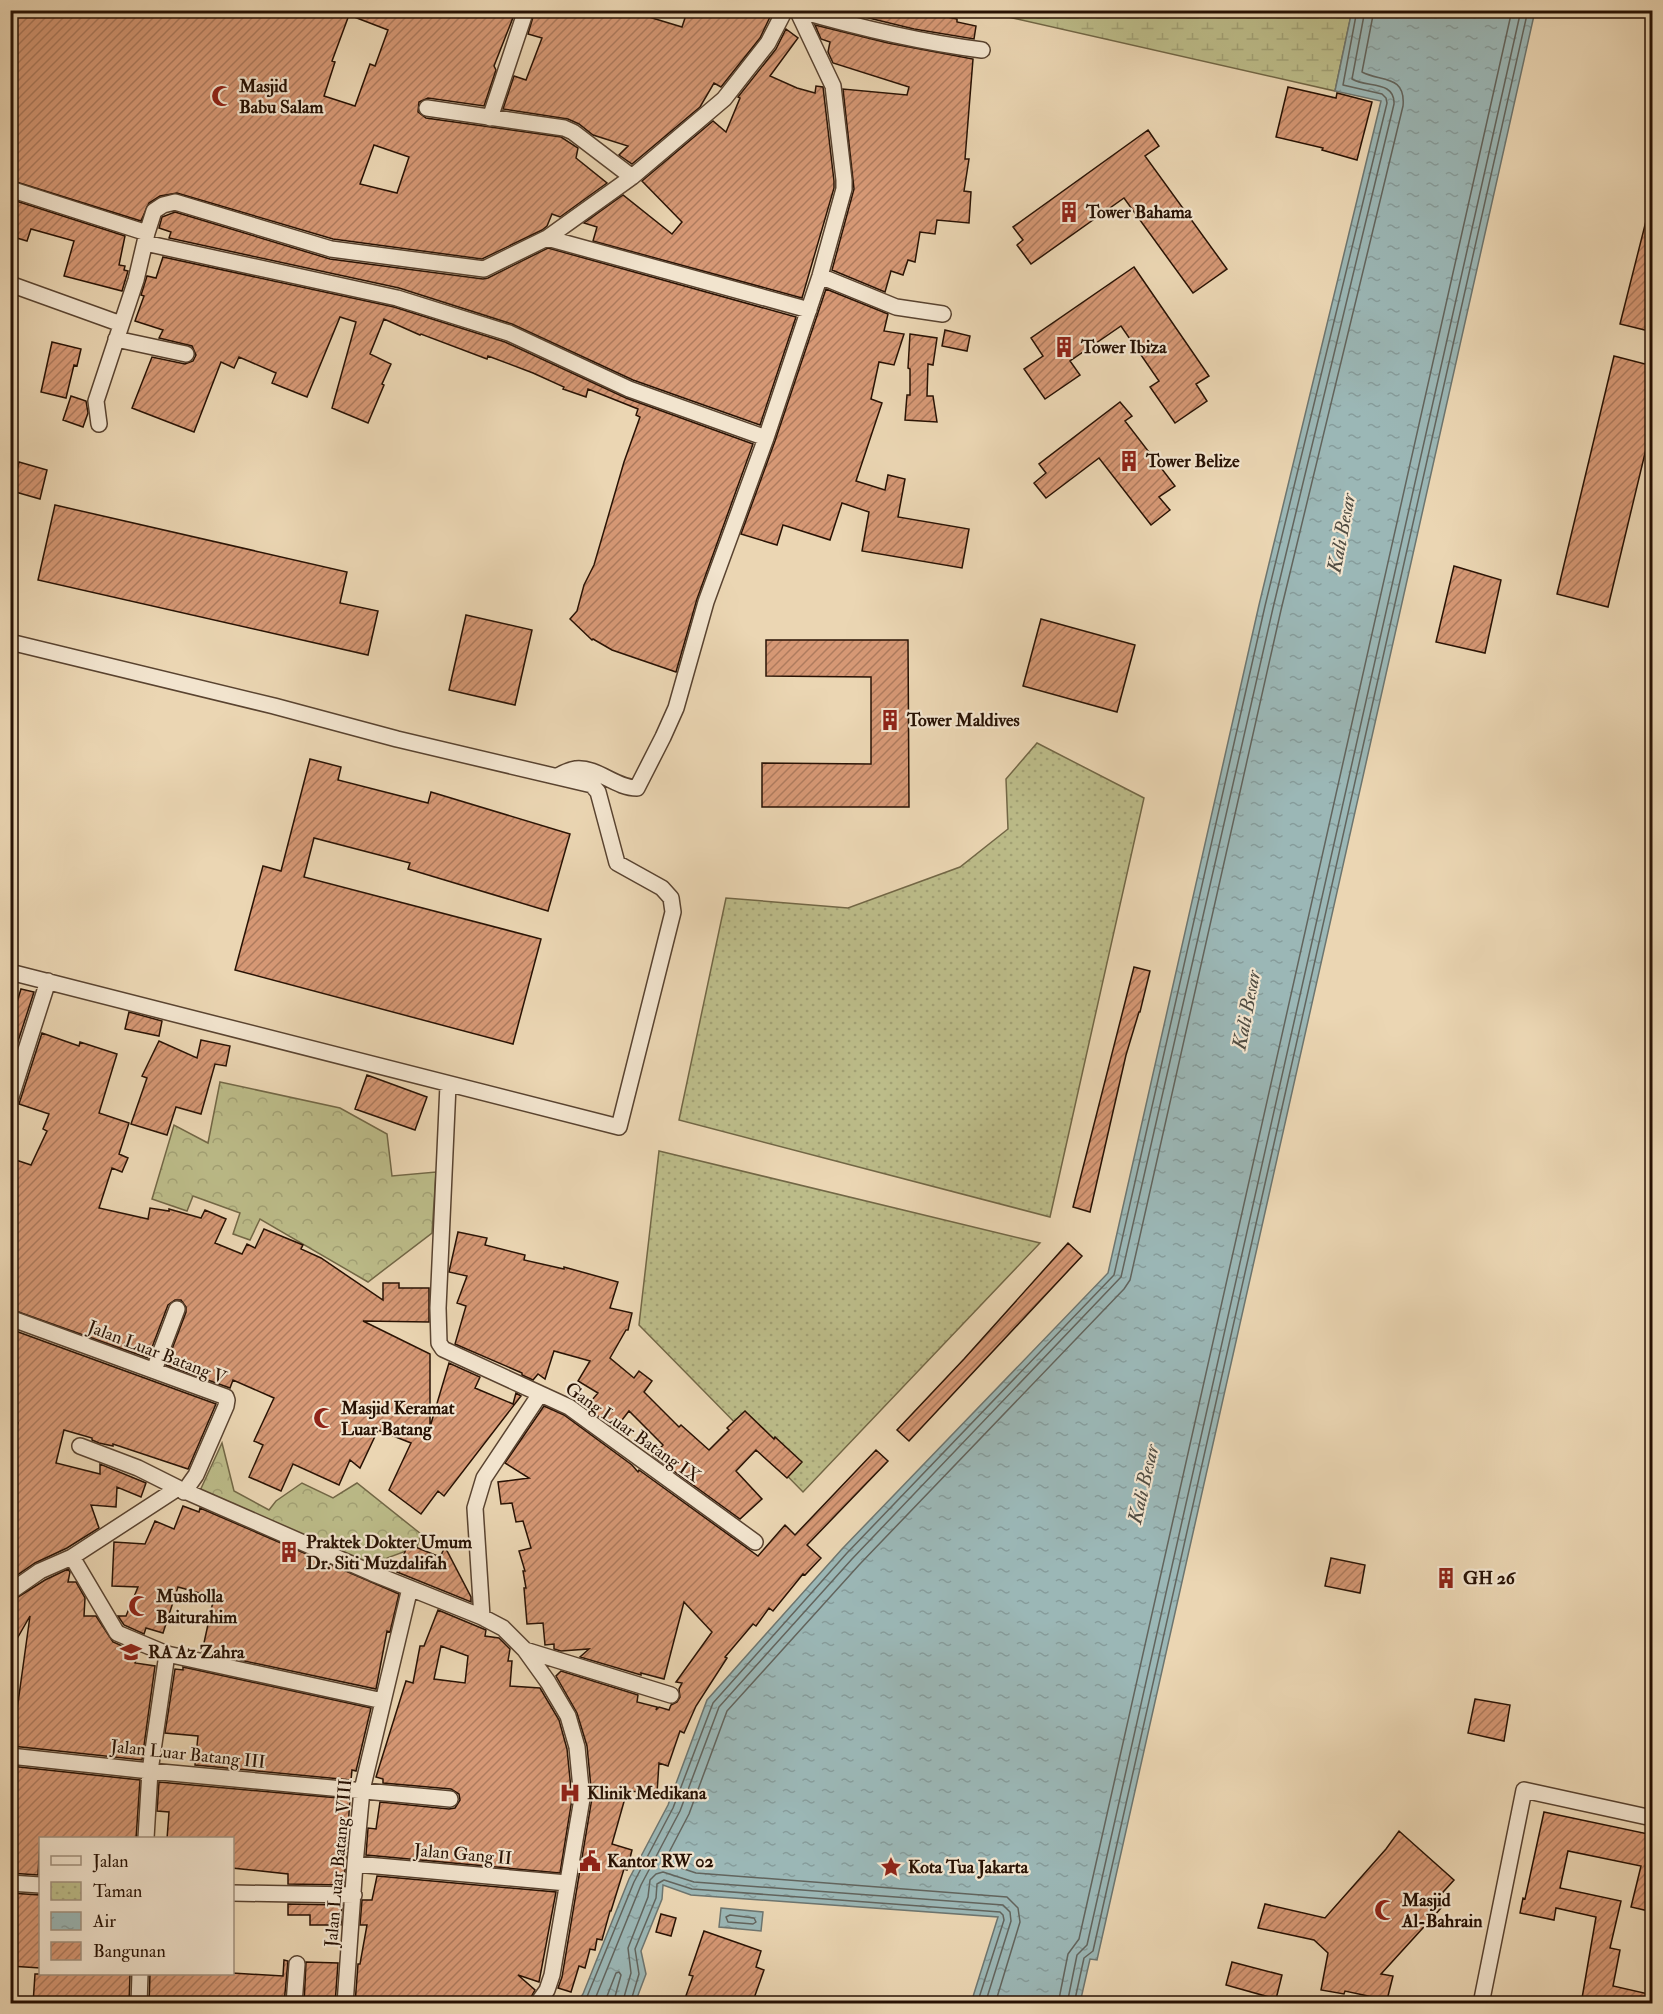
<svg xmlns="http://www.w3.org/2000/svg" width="1663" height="2014" font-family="'IM FELL Double Pica',serif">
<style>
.forest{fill:url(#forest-crowns);stroke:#726746;stroke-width:1.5}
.wetland{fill:url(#wetland-marsh);stroke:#726746;stroke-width:1.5}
.park{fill:url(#park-dots);stroke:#726746;stroke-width:1.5}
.water{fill:url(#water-ripples);stroke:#6d756f;stroke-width:1.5}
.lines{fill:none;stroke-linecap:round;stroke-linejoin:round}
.shore{stroke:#62645d;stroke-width:1.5}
.building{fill:url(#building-hatch);stroke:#281204;stroke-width:1.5;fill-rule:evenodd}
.street-casing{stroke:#594330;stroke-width:18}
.street{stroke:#f2e4ce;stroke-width:15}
.labels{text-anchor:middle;stroke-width:4.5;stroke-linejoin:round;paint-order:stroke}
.poi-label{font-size:18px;font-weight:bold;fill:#281204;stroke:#f2e4ce;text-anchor:start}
.street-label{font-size:18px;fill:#281204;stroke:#f2e4ce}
.water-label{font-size:20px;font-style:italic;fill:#504c42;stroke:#f2e4ce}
</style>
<defs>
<pattern id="forest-crowns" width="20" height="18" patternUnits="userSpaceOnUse" patternTransform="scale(1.5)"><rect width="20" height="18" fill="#bcbc89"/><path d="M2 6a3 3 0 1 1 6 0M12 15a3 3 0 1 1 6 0" fill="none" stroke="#a2a175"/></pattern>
<pattern id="wetland-marsh" width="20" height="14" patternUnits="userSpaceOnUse" patternTransform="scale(1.5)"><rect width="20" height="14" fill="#bcbc89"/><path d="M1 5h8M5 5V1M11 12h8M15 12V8" fill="none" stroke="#a2a175"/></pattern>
<pattern id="park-dots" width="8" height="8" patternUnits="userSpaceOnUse" patternTransform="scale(1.5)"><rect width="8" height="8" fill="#bcbc89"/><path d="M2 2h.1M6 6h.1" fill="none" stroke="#a2a175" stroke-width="1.8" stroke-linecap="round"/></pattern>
<pattern id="water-ripples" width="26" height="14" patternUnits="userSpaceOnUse" patternTransform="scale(1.5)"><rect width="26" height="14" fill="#9bb7b6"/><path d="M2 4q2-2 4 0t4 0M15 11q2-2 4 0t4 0" fill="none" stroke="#869c9b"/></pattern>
<pattern id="building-hatch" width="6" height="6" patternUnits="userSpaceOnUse" patternTransform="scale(1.5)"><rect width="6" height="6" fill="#d69875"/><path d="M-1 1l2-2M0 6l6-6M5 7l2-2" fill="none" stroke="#ae7b5e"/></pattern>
</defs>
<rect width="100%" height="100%" fill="#ebd6b3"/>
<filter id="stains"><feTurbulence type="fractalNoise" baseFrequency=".00333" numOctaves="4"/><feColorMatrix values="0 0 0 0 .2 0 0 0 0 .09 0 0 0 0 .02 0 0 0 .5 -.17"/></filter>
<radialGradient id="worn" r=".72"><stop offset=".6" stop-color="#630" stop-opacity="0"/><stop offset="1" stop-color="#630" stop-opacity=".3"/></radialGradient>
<path class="forest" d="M220,1082L340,1108L387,1134L392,1176L436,1172L432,1233L368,1282L260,1219L250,1240L233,1234L240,1213L193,1196L187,1211L152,1199L174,1125L208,1143Z
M222,1443L234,1491L269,1510L276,1501L302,1483L333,1498L357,1483L421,1534L417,1547L387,1558L383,1569L198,1495Z"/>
<path class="wetland" d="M982,11H1352L1335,91Z"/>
<path class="park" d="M1037,743L1144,798L1050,1217L679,1120L726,898L848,908L960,867L1008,829L1006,779Z
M659,1151L1040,1243L803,1492L639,1325Z"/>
<path class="water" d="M1352,10L1535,11L1097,1960L1090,1959L1080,2003H971L998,1917L691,1895L663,1885L662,1899L641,1951L646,1974L635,2003H577L583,1994L629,1879L668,1805L707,1700L842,1549L1108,1273L1259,605L1381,101L1335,91Z
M721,1908L763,1912L761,1931L719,1927Z"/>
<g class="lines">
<path class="shore" d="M730,1915L754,1918L756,1922L753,1924L728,1922L726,1917Z
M584,2004L634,1882L673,1808L713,1703L847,1553L1114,1275L1265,606L1387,103L1386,98L1382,94L1343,85L1357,10
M593,2004L641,1885L680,1811L719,1707L852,1559L1121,1277L1273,608L1394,104C1395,80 1366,88 1352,79L1365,10
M604,2004L616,1973L619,1972L621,1975L613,2004
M622,2004L631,1973L628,1948L648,1897L650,1880L656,1874L663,1872L694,1882L1003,1905L1010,1912L1011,1921L985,2004
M630,2004L639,1974L635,1949L656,1898L657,1884L664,1880L692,1889L1000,1912L1003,1915L1004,1920L977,2004
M995,2004L1020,1922L1018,1908L1007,1897L696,1873L666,1863L665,1860L689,1814L727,1711L859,1565L1124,1289L1130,1280L1281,610L1403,106C1406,74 1380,82 1362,72L1374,10
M1058,2004L1068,1954L1079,1939L1512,10
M1067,2004L1077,1955L1087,1945L1521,10
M1074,2004L1084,1958L1093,1951L1528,10"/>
</g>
<path class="building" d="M10,10H516L494,66L496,70L484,106L428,98L419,102L418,112L426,118L561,137L578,148L576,158L607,183L560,217L552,214L547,226L542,230L482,259L333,239L177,193L160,196L149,203L141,221L10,180ZM349,15L388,30L375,66L370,64L355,106L324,96L335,62L332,61ZM374,145L409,157L397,193L360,184Z
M535,10H641L639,14L682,27L687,12L695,15L696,10H761L770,17L760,38L721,87L714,83L700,107L632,164L619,155L628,146L593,135L579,124L568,119L503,109L514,76L526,80L542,38L528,34Z
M836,10H914L957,19V22L976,26L974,39L914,29Z
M815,25L888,43L973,59L965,159H969L964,191L971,192L969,223L937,220L935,234L920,232L915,262L908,260L903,275L891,271L885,292L832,270L854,189L843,89L907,95L909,87L833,63L828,52L830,42L821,39Z
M786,29L798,38L770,76L797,88L815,93L816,86L823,87L834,181V188L802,298L593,241L597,227L584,223L623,195L672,234L682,222L642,181L713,121L726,132L740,98L738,97L776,49Z
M1288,87L1336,98L1337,93L1372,102L1357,160L1322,150L1323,148L1276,137Z
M1148,130L1159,146L1145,156L1227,269L1193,293L1124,198L1031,264L1017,245L1023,240L1013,227Z
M10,199L125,236L119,265L125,266L124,270L128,271L122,291L64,276L74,241L31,229L27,241L10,236Z
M175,212L330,259L483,279L488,278L548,248L796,317L760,425L633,380L512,324L399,288L169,238L171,232L159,228L162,217Z
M1647,217L1653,218V332L1620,324Z
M163,257L394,307L505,342L626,398L753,444L697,599L676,672L612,650L593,639L592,640L570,619L577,611L584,585L594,565L624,462L640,417L636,415L638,409L588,389L586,397L563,389L564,387L533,373L488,356L487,359L421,334L420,335L384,319L370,354L391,364L382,384L384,385L368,423L332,408L356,322L340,317L307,397L272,383L276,373L239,357L234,368L221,362L194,432L132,408L152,357L185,364L193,361L196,355L192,346L159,338L163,330L135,321L144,296L141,295L147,276L156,278Z
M1134,267L1209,376L1196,384L1207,401L1175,423L1150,387L1159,381L1121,326L1070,361L1080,375L1045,399L1024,369L1043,356L1031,338Z
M826,289L888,314L884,331L904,334L894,365L879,362L871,399L882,403L856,481L885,490L888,475L905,479L898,517L969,529L962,568L862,551L869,512L842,503L830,540L783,525L777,545L741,534L775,441Z
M945,330L970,336L967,351L942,346Z
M910,334L937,338L933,365L928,364L927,396H933L937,422L905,420L907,395H910V369L908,368Z
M52,342L81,349L77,366L74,365L66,398L41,392Z
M1614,356L1653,366V420L1608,607L1557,594Z
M71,396L86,401L88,413L83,427L63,420Z
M1120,402L1132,416L1125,421L1175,486L1159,497L1170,510L1151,525L1099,458L1046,498L1034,483L1046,473L1039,464Z
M19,462L47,470L40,499L12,491Z
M55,505L347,572L340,603L378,611L368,655L38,580Z
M1454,566L1501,580L1485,653L1436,642Z
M466,615L532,630L515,705L449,690Z
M1041,619L1135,645L1117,712L1023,686Z
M766,640H908L909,807H762V763L871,764V677L766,676Z
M310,759L341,767L338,780L428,803L431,792L570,834L548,911L408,869L410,863L314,838L304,877L541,939L513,1044L235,970L263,866L281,871Z
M1134,967L1150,971L1140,1012H1139L1126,1055L1090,1212L1073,1207Z
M21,989L34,992L10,1066V1025Z
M129,1012L162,1021L159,1036L125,1029Z
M42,1033L79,1046L80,1042L117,1054L99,1113L129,1123L119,1154L128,1158L122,1172L112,1168L99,1208L148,1219L150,1208L169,1211V1209L201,1218L205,1210L226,1219L215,1243L242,1254L247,1244L255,1248L264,1229L303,1245L301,1249L321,1258L383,1300V1283H399V1288H429V1322L363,1321L430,1354V1427L449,1363L480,1377L475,1388L513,1404L516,1393L521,1396L444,1496L438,1491L421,1514L389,1490L411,1443L378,1430L360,1468L350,1460L339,1485L293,1464L281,1491L249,1477L263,1445L254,1441L274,1398L233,1380L230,1388L166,1365L186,1312V1307L181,1300H175L168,1305L148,1358L10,1309V1158L31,1165L47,1131L43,1129L49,1114L19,1104Z
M201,1040L230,1046L226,1066L215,1064L201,1114L176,1107L167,1135L131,1124L147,1078L142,1076L159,1041L197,1058Z
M367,1075L427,1097L415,1130L355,1109Z
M458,1232L487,1238L485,1245L525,1255L524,1260L564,1269V1267L618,1282L610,1308L632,1313L628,1330H626L610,1358L634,1378L639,1371L652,1381L644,1392L679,1427L681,1425L709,1450L729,1430L727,1428L745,1411L774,1439L775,1437L802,1462L787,1478L756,1450L736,1471L762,1499L740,1519L653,1456L663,1445L629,1411L615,1429L586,1407L598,1393L578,1381L590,1361L554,1351L545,1379L538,1374L533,1380L522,1375V1373L455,1344L466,1306L457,1303L467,1276L449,1272Z
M1068,1243L1082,1256L909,1441L897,1430L964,1359Z
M10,1329L216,1404L188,1469L113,1444V1446L99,1443L92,1440V1438L64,1430L56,1463L100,1474V1464L146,1483L141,1497L117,1487L116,1507L91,1505L99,1528L67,1548L35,1563L10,1580V1452L18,1423L10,1422Z
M544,1406L564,1415L632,1465L638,1472L639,1470L758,1556L785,1525L795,1535L876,1450L888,1461L807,1545L821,1558L805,1575L803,1574L773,1611L769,1608L756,1626L753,1624L725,1657L727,1658L696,1706L684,1733L680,1731L668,1766L659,1763L657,1793L627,1791L612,1844L632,1850L627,1870L624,1869L611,1911H610L602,1940L597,1939L595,1950L590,1949L585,1968L579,1966L571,1992L558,1988L562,1977L592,1798L587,1746L577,1713L556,1676L561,1671L638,1695L637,1702L657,1707L656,1710L659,1707L669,1710L671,1705L677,1702L680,1697L679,1689L682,1683L676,1682L712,1632L684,1602L664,1679L641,1673V1675L580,1657L589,1649L561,1651L554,1649V1644L545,1645L543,1623L527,1624L524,1588H526L523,1571H525L519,1551L531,1548L523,1521L516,1522L512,1503L501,1504L498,1482L529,1478L505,1463Z
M183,1506L199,1512L200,1508L399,1594L390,1632L387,1631L376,1689L202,1652L214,1597L178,1587L163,1633L146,1628L144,1634L124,1625L118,1616H126L138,1587L112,1586L114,1542L145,1544L155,1521L174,1529Z
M408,1544L440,1557L445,1547L471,1597V1602L397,1572Z
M1331,1558L1365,1565L1360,1593L1325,1586Z
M68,1569L70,1572L68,1582H76L85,1598L84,1616H96L113,1642L138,1653L135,1663L155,1666L142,1760L12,1746L30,1616L10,1651V1602L45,1580Z
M438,1610L486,1630L485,1636L499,1638L510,1649L508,1661H512L510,1686L540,1688L559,1720L567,1749L572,1799L560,1873L366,1855L368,1828L376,1829L380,1802L449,1809L455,1808L460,1800L459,1794L451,1789L383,1783V1779L376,1777L406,1681L413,1683L420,1646H424ZM441,1646L468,1656L465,1683L434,1679Z
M183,1667L371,1708L356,1771L352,1770L351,1780L195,1765L198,1736L165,1733L175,1669L183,1670Z
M1475,1699L1510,1705L1504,1741L1468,1733Z
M10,1766L140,1780L136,1839H40L38,1875L10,1873Z
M159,1782L350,1799L344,1885L288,1884V1874L232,1868V1839H167L169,1812L157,1811Z
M1544,1812L1653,1835V1912L1631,1907L1641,1866L1568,1851L1560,1888L1621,1901L1610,1948L1620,1950L1613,1986L1653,1995V2004H1581L1596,1917L1556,1908L1554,1920L1520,1913L1523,1898L1525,1899Z
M1399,1831L1454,1880L1435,1901L1442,1907L1381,1974L1393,1976L1387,2000L1345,1991L1344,1994L1321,1990L1328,1953L1314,1940L1258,1928L1265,1904L1325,1918L1386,1849Z
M377,1876L556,1892L539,1982L518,1975L535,1990L527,2004H355L358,1964H360L367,1925H360L362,1900H372Z
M10,1893L40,1895V1968L10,1966Z
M288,1904L342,1905L341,1925H310V1915H288Z
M661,1914L676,1918L671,1936L656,1932Z
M704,1931L761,1951L756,1967L764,1970L752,2004H683L693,1976L689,1975Z
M284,1960L288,1961L284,2004H149L150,1974L232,1973L283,1976Z
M306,1962L338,1963L335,2004H304Z
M1232,1962L1282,1975L1276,1999L1226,1985Z
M35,1974H130L129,2004H33Z"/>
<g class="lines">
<defs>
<path id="street" d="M798,10C860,28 919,42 982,50
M427,108L564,128L573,132L632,177
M490,118L526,10
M10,189L147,233
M547,238L809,310
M145,243L397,298L509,333L629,389L766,438
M820,276L896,307L943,314
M10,284L121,324
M116,339L186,354
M99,424L96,401L136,280L147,233L154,211L163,205L175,202L331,249L484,269L547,238L632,177L724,99L768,43L785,10
M10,642L274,706L397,739L592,785L598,792L617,863L662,888L671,898L673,912L619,1127L10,972
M558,776C563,773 570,770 576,769C598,767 615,788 637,788L663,737L676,708L706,602L766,438L820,276L844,189V180L833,86L797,10
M448,1085L438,1308L439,1343L443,1349L569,1407L755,1542
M10,1100L48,981
M10,1318L226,1397L227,1400L226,1406L196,1475L184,1492
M154,1370L177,1309
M80,1446L138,1468L178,1488
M72,1557L117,1633L167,1654L383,1701
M10,1592L40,1571L72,1557L178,1488L372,1573L482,1617L503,1628L525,1650L548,1682L568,1716L577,1747L582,1799L552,1975L547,1990L537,2004
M482,1617L475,1508L484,1478L540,1394
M525,1650L671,1695
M10,1756L150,1771L450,1799
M146,1838L150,1771L167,1654
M355,1864L567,1883
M10,1883L40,1885
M232,1893L354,1895
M139,2004L140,1974
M294,2004L297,1964
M345,2004L355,1864L362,1790L410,1588
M1481,2004L1524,1790L1652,1818"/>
</defs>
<use href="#street" class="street-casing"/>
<use href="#street" class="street"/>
</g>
<defs>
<symbol id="mosque-bare" viewBox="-9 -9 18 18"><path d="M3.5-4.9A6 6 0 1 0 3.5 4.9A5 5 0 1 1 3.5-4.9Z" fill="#8f2418" stroke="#f2e4ce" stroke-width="2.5" paint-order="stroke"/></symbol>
<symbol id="building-bare" viewBox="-9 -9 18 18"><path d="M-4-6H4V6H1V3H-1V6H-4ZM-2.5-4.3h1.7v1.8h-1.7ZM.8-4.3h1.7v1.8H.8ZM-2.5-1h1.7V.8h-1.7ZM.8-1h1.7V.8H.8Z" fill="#8f2418" stroke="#f2e4ce" stroke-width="2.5" paint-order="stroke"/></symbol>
<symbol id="school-bare" viewBox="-9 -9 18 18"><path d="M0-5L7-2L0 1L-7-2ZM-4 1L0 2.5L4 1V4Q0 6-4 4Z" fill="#8f2418" stroke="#f2e4ce" stroke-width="2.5" paint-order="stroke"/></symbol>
<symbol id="hospital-bare" viewBox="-9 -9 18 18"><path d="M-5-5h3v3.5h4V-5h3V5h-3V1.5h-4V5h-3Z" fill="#8f2418" stroke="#f2e4ce" stroke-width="2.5" paint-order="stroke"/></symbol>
<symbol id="civic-bare" viewBox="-9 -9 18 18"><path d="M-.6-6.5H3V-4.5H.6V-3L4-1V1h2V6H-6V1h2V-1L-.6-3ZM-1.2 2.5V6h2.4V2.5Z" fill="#8f2418" stroke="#f2e4ce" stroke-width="2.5" paint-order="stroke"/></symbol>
<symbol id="sight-bare" viewBox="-9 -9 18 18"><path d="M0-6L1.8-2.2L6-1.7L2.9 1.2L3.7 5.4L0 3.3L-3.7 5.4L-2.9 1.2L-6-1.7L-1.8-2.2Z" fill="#8f2418" stroke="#f2e4ce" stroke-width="2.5" paint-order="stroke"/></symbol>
</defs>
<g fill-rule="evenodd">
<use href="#mosque-bare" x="207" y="81" width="30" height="30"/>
<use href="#building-bare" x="1054" y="197" width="30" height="30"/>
<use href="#building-bare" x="1049" y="332" width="30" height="30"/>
<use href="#building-bare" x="1114" y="446" width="30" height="30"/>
<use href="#building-bare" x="875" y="705" width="30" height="30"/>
<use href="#mosque-bare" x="309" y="1403" width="30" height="30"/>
<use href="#building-bare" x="274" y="1537" width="30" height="30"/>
<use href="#building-bare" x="1431" y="1563" width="30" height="30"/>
<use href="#mosque-bare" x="124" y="1591" width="30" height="30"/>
<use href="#school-bare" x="116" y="1637" width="30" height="30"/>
<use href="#hospital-bare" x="555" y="1778" width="30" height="30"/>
<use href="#civic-bare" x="575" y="1846" width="30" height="30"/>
<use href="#sight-bare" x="876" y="1852" width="30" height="30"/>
<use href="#mosque-bare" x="1370" y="1895" width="30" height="30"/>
</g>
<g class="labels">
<g class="poi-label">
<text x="239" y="92">Masjid<tspan x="239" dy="21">Babu Salam</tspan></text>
<text x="1086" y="218">Tower Bahama</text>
<text x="1081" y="353">Tower Ibiza</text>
<text x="1146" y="467">Tower Belize</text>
<text x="907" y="726">Tower Maldives</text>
<text x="341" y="1414">Masjid Keramat<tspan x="341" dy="21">Luar Batang</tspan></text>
<text x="306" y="1548">Praktek Dokter Umum<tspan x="306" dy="21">Dr. Siti Muzdalifah</tspan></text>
<text x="1463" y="1584">GH 26</text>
<text x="156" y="1602">Musholla<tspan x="156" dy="21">Baiturahim</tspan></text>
<text x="148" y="1658">RA Az Zahra</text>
<text x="587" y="1799">Klinik Medikana</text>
<text x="607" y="1867">Kantor RW 02</text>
<text x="908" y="1873">Kota Tua Jakarta</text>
<text x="1402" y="1906">Masjid<tspan x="1402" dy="21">Al-Bahrain</tspan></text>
</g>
<g class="street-label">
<text transform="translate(157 1352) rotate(21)" y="6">Jalan Luar Batang V</text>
<text transform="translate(633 1432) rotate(35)" y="6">Gang Luar Batang IX</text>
<text transform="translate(188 1754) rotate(6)" y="6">Jalan Luar Batang III</text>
<text transform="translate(463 1854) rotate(5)" y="6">Jalan Gang II</text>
<text transform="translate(338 1863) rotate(-85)" y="6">Jalan Luar Batang VIII</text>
</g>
<g class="water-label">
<text transform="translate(1341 533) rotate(-79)" y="7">Kali Besar</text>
<text transform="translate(1246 1010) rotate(-79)" y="7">Kali Besar</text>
<text transform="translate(1143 1484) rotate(-77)" y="7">Kali Besar</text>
</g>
</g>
<rect width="1663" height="2014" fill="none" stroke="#ebd6b3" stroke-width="36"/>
<rect x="12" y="12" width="1639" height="1990" fill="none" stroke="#281204" stroke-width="3"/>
<rect x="18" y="18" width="1627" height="1978" fill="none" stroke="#281204" stroke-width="1.5"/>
<rect x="39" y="1837" width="195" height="138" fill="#f2e4ce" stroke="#a1907d" stroke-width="1.5"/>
<rect x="51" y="1856" width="30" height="9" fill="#f2e4ce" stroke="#a1907d" stroke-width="1.5"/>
<text x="93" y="1867" font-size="18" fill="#281204">Jalan</text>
<rect x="51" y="1882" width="30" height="18" fill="url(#park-dots)" stroke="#a1907d" stroke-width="1.5"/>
<text x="93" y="1897" font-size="18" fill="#281204">Taman</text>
<rect x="51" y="1912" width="30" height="18" fill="url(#water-ripples)" stroke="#a1907d" stroke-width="1.5"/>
<text x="93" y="1927" font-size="18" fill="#281204">Air</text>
<rect x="51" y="1942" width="30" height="18" fill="url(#building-hatch)" stroke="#a1907d" stroke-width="1.5"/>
<text x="93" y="1957" font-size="18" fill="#281204">Bangunan</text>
<rect width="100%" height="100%" filter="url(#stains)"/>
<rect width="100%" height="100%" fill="url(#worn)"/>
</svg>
